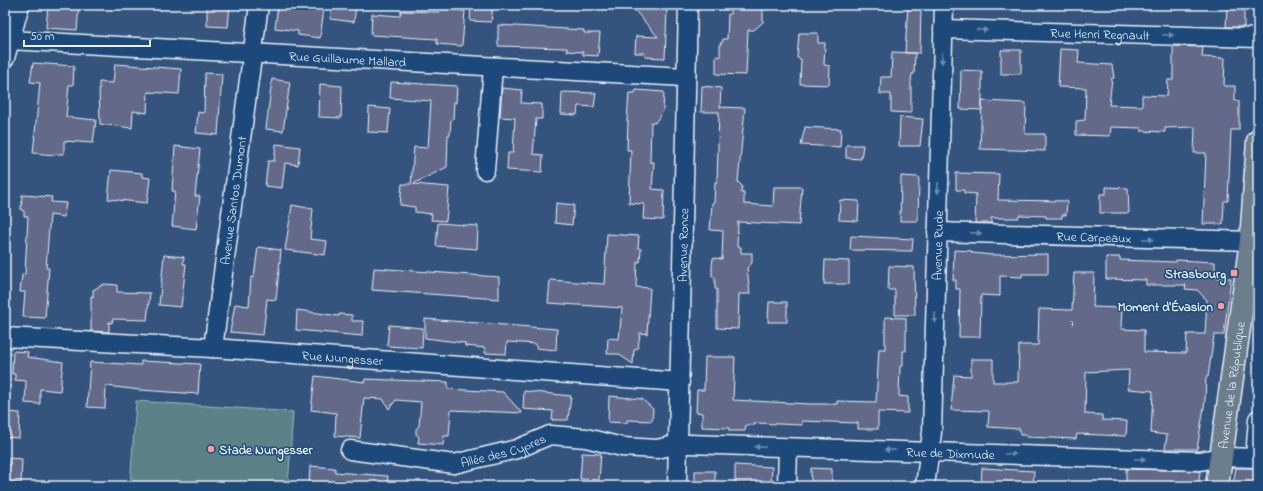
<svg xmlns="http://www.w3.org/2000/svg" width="1263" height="491" font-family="'Indie Flower',sans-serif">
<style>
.green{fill:#5b8186;stroke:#a2b9bf}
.building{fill:#646b89;stroke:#e8f1f8}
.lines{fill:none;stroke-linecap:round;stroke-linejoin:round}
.minor-casing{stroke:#e8f1f8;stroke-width:21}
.major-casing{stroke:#e8f1f8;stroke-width:25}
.minor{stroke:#1f4a7a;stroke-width:18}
.major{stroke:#6c7d8b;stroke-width:22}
.oneway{fill:#6f8dac}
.poi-dot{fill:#ff9aa2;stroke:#1f4a7a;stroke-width:1.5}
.labels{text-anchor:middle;stroke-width:3;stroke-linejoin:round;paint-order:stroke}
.number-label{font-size:11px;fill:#c7d0dc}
.street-label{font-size:13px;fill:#e8f1f8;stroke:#1f4a7a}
.poi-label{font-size:13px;font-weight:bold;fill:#e8f1f8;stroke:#1f4a7a;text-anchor:end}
</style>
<rect width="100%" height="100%" fill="#34547e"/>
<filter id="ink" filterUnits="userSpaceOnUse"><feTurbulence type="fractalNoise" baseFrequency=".025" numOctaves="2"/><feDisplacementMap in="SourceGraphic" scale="8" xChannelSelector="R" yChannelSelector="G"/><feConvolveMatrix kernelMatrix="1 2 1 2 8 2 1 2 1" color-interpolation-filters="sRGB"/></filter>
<g filter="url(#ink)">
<path class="green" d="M136,401L293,412L288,486H130Z"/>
<path class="building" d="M48,5H79L77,30L46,28Z
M207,5H230L228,27L207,26Z
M278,5H297L324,9L320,38L298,35V31L275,28Z
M332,5H356L354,22L330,19Z
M471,5H493L491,22L470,21Z
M630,5H662V10H667L665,58L645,57V53H635L636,36L658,37Z
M731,5L763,6V22L754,30H748L746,75L716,74V56L720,57V43H722L723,39H727L728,14H730Z
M908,5H921L920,53H905Z
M1227,5H1244V27H1226Z
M440,9L465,11L462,46L437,44V39L371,35L372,14L400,16L401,11L439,12Z
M498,25L584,30V33H600L598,56L583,55V52L567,51V48L498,46Z
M799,33H818V43H825L824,65L830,66L829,85L800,84L801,59L797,58Z
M1173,46L1203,47L1202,57L1225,58L1224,86H1235V101H1239V130H1231L1228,201H1224L1223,224H1203L1206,153H1194L1195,127L1165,128V132L1141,131V128L1111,127L1110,136L1076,135V121L1085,120L1086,88L1058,87L1060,49L1079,50L1078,63L1112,65L1114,78H1112L1109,105L1142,106V95L1167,96L1168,80H1173Z
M1001,50H1021V74H1001Z
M892,52L915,53L914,74H912L911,81V113L891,112V94H880L881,77H891Z
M33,63L74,66L73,85H69L66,117L96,120L93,143L64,141V154H55V155L33,153L40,83L30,82Z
M115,64L181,69L179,94L148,92L147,113L133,111L132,128L100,124L99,82L113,83Z
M961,70L982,71V110L960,109Z
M205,73L222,74L218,135L196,133L198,112L204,113Z
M272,79L290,82L283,131L266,129Z
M391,82L457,86L456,103L454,102L453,119L451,120L450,135H448L447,167L413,184L449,187L446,221L431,220L432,214L415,212V207L400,205L402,184H411L414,147L428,148L431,101L390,98Z
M320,84L342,86L341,118L319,117Z
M702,86L721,88L720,107L745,108L738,182L742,186L741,193H744V204L773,206L774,187H802L799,225L738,222L737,247H741V253H752V263L747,268L750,294H739L738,329L717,328V289H715V277H712V267L713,258L722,259L723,231L710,230L712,203H714L715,182H717L719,112H701Z
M502,88L522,90L521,103L542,104V119H536L533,154L543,155L542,172L507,170L508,153H513L515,118L500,117Z
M636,90L664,92L663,111L655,123L651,122L650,162H654L652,189L664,190L663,220L643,219L644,204L629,203L631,150H627L628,121H627L629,93H635Z
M562,92L596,93L594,107L578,106L577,115L561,114Z
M982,101L1026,103L1025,134H1045V151L980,149Z
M369,107L390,109L388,133L368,132Z
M900,117L923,119L920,146H899Z
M805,127L841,129L840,147L801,145Z
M276,144L300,147L298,165L285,163L282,188L265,186L268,161H274Z
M846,145H863L861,159L846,158Z
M175,146L200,149L195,196H200L196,229L172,226L175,191H172Z
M111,170L142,173V177L150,178L147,203L108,199Z
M956,173L999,174L998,200L1067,201L1066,215H1062V218H1046V216L1019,215L1018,218H991V223H975L976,194L964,193V190H956Z
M901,176L919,177L918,221H900Z
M1106,187L1128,188L1129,213H1100V194H1106Z
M22,195L52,197L51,202L66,203L64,217L50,215L46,268H49L45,318L23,317L25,292H20L22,275L25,274L28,216H24V211L21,210Z
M840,200L859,201L858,221L839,220Z
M556,203L574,205L572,225L555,223Z
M292,205L313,209L310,239L327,241L325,255L285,250Z
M438,223L478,226L477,249L436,246Z
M607,234L639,236L638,248L641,249L640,262H637L636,287L650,288L647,334L640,333L638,348L634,350L633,364L618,354H607L608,338L619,339L622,308L548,303L550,280L604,284Z
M851,236L913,239L912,251L850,250Z
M258,247L281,250L276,300L267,299L263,335L230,332L235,304L249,306L251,277H254Z
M954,250L972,251V253L992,255L1048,254V274H1022V277L1000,276V296L981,295L980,337H959L960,289H956V280H953Z
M164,255L184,257L183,264H186L181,307L159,305Z
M1106,257H1120V260L1176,262V260L1215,262V278H1231L1224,335H1214L1208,377H1206L1205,401L1197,449H1165L1167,435L1151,433L1153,391L1128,389L1129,370L1086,372L1085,414L1102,415V420L1127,421L1126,436L1077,434L1076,439L1026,437V435H1020V429L988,427L989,411L951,410L954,375L971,376V359H993V382H1018L1019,345H1038L1039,309L1072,310L1074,273H1094L1093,307L1122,308L1121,329L1144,330V352L1186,353L1187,334H1205L1207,300L1197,290L1185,289L1186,285H1146V280L1106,279Z
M825,260L849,261V284H824Z
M889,266L914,267L915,315H895V290H888Z
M374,268L499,277V299L372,290Z
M104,284L117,285V292L150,293L147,320L113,319L112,323L109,322V332L91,331V296L93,297V290Z
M769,302H787V322H768Z
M297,310L339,316V314L352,315V321H363L362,336L296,330Z
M885,317L906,318V351H903V366H900L899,396L908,397V413L878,412V429H858V423L802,421V425L755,423V425H746L745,431H729V428L702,427V413L696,412L697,390H704L705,357H735L733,400L810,404H837V401L876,402L879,349H885Z
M425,319L557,329L556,350L536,348V344L507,342L506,354L485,353V348L465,346V343L425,338Z
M389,325L423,328L422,348L387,346Z
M13,351L28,352L27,357L63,362L60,391L40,389V404L25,403L26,381L15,380V374H12Z
M141,361L200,364L198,394L140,390L106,386L105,408L87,407L90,362L141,365Z
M315,376L365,382V379L448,382V389L503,392L522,413L451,410L449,436H444L443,445L418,443L419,437L416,434V429L419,426L421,402L396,400L389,409L383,399L364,398L360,438L335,436L336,413L311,410Z
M524,391L571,396L568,420H552L553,411L523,409Z
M609,396L642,399L653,409L652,421L627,420V423L608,422Z
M5,412L20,413L19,438L5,437Z
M582,453L601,454L599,480L580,479Z
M9,458L22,459L21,483L8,482Z
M735,465L772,467L771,484L735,483Z
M310,466L335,468V472L388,476L387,486H309Z
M811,468L832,469V486H811Z
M982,468L1034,471L1033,486L981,485Z
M1236,468H1258V485L1233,484Z
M1126,469L1199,471L1200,473L1198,486H1126Z
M695,471H715V486H695Z"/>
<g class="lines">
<defs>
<g id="minor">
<path id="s1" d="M943,29L1258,38"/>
<path id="s2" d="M9,40L685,77"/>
<path d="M5,58L20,5"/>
<path d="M485,170L493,67"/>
<path id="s3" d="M937,232L1251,241"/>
<path id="s4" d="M5,337L213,348L680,382"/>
<path id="s5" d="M213,348L259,5"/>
<path id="s6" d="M350,450L454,464L517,449L550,435L586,438L622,447L657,449L679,444H689L1200,461L1222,457L1258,458"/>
<path d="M1255,458L1258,419"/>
<path id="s7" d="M677,486L688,5"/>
<path d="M787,486L788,448"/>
<path id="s8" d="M925,486L932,432L944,5"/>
</g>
<g id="major">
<path id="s9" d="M1217,486L1251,241L1258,141"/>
</g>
</defs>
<use href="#minor" class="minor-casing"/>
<use href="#major" class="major-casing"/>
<use href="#minor" class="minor"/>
<use href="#major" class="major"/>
</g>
<defs><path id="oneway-solid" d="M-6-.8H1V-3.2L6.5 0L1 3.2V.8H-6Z"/></defs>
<g class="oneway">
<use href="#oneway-solid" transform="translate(982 30) rotate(2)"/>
<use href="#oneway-solid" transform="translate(1168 35) rotate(2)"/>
<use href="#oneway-solid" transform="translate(942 58) rotate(92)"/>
<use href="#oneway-solid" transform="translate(938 188) rotate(92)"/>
<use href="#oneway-solid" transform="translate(976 233) rotate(2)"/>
<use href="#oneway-solid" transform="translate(1148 239) rotate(2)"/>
<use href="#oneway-solid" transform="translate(935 318) rotate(92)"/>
<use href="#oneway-solid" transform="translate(760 447) rotate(-178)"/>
<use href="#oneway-solid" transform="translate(890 450) rotate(-179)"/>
<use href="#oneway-solid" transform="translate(1010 454) rotate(2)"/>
<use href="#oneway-solid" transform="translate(1140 459) rotate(2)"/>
</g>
</g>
<g class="poi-dot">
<rect x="1230" y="269" width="8" height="8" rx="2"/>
<circle cx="1221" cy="306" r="4"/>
<circle cx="211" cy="449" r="4"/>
</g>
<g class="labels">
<g class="number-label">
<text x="1072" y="327">7</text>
</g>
<g class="street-label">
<text dy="5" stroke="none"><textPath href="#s1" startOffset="157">Rue Henri Regnault</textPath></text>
<text dy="5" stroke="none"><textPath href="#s2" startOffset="339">Rue Guillaume Mallard</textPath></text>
<text dy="5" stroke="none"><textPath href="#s5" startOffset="149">Avenue Santos Dumont</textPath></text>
<text dy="5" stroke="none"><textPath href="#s3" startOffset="157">Rue Carpeaux</textPath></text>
<text dy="5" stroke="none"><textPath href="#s7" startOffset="241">Avenue Ronce</textPath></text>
<text dy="5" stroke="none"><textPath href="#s8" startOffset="241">Avenue Rude</textPath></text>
<text dy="5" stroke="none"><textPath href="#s4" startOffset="338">Rue Nungesser</textPath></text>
<text dy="5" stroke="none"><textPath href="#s9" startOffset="102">Avenue de la République</textPath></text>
<text dy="5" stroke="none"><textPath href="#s6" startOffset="156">Allée des Cypres</textPath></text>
<text dy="5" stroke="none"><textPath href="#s6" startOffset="608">Rue de Dixmude</textPath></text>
</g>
<g class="poi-label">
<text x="1226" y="278">Strasbourg</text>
<text x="1213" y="311">Moment d'Évasion</text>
<text x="219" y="454" text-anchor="start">Stade Nungesser</text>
</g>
</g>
<rect width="1263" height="491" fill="none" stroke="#1f4a7a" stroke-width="20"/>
<rect x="10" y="10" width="1243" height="471" fill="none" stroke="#e8f1f8" stroke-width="1.5" filter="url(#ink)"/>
<path d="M24 40v6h126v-6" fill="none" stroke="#e8f1f8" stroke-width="2"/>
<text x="30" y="40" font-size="12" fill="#e8f1f8" stroke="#1f4a7a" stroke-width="3" paint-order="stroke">50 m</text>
</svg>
